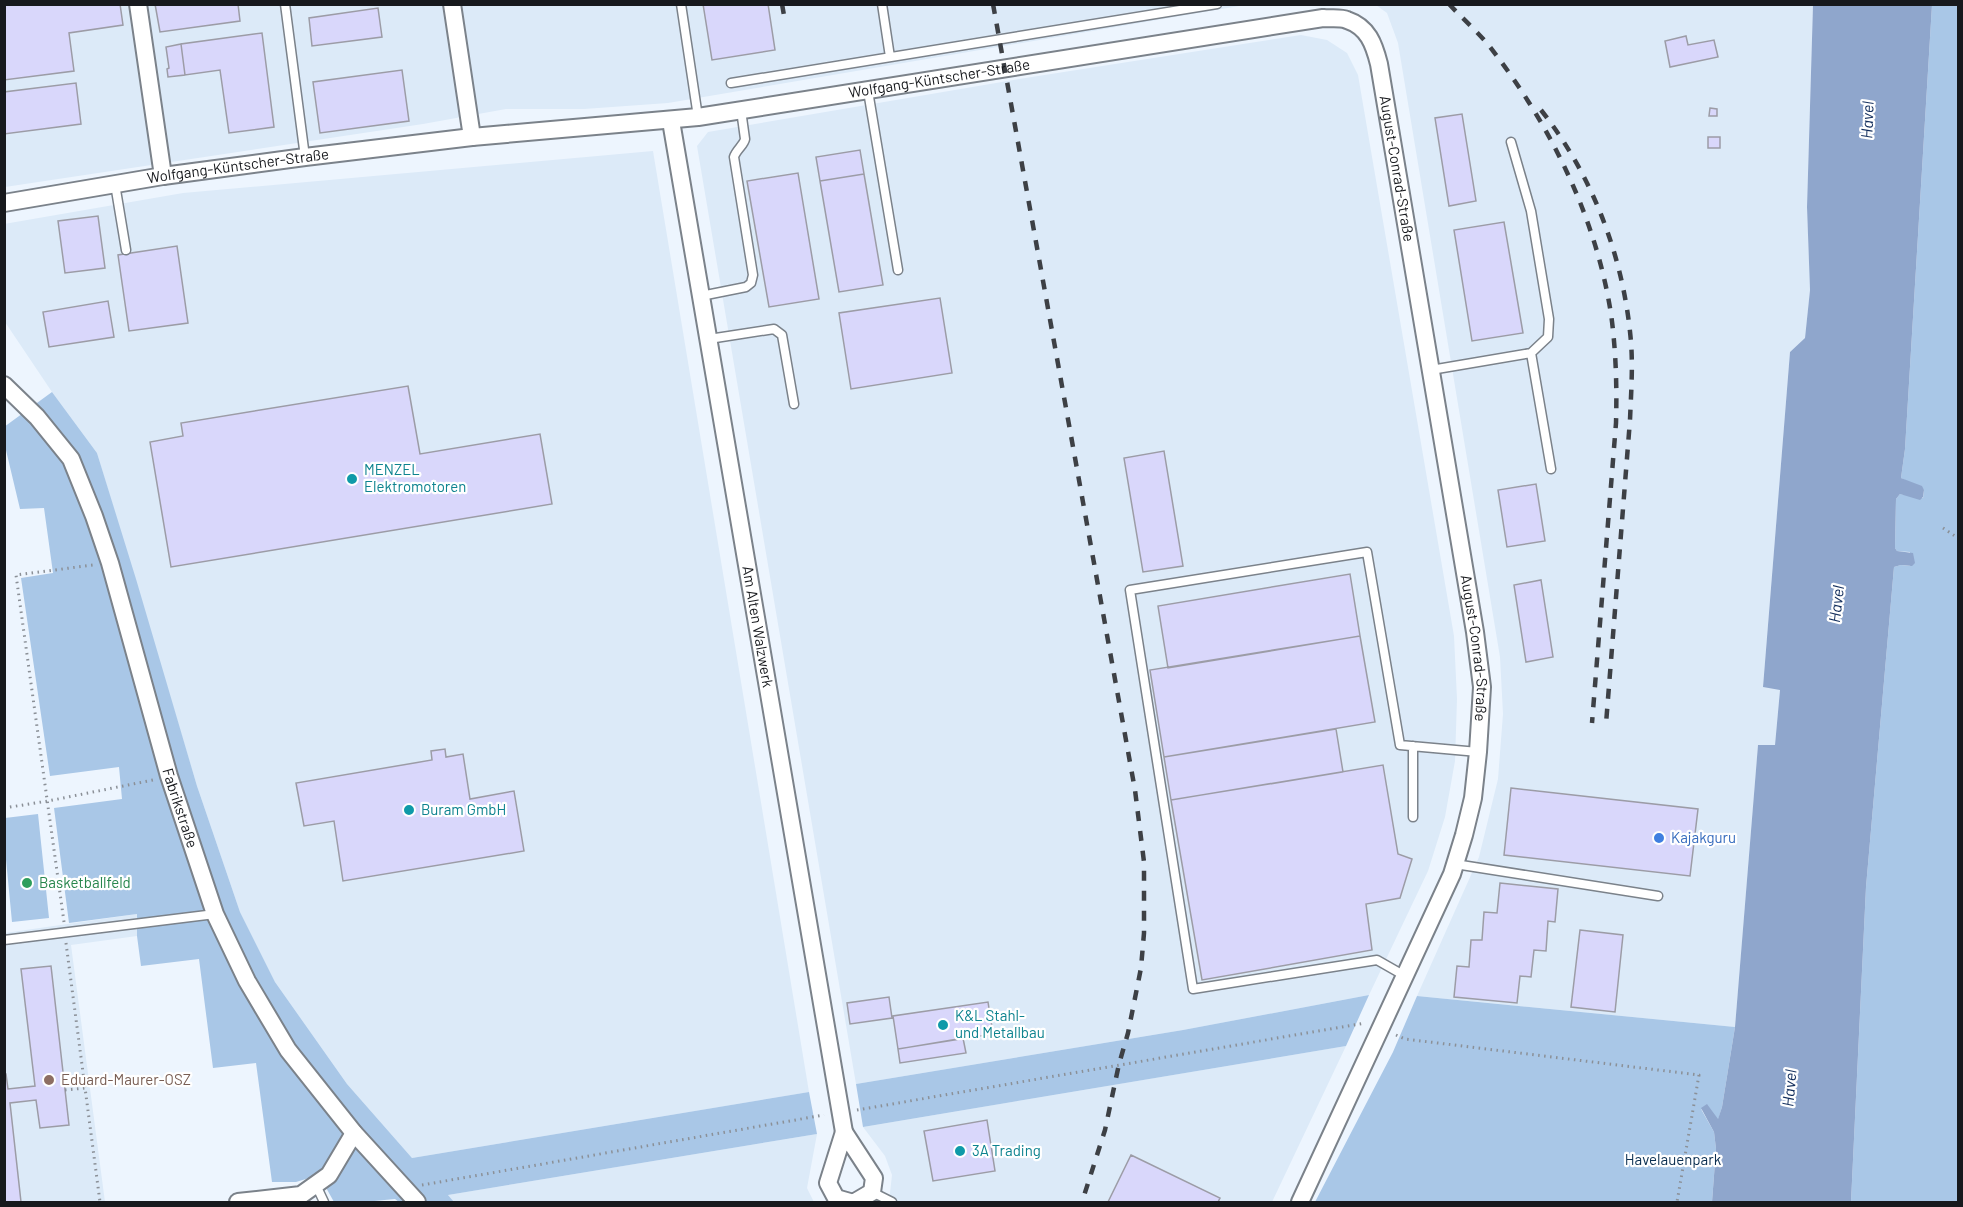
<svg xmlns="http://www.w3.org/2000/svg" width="1963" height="1207" font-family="Barlow,sans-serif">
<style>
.built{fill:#dceaf8}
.green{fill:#a9c7e7}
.water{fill:#8fa6cc}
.building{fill:#d9d7fb;stroke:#9c9ca6;stroke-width:1.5}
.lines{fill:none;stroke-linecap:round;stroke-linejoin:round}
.lane-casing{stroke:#7b828a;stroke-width:11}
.street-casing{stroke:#7b828a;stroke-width:20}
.path{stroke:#8b9097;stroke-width:3;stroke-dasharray:1.5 4.5;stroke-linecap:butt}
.lane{stroke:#fff;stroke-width:8}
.street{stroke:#fff;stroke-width:16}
.rail{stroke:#3d4045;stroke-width:4.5;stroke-dasharray:10 10;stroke-linecap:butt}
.culture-dot{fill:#0f9aa8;stroke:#fff;stroke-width:2}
.shop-dot{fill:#3f7fe0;stroke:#fff;stroke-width:2}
.leisure-dot{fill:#2e9e5b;stroke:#fff;stroke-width:2}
.education-dot{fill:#8d6e63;stroke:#fff;stroke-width:2}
.labels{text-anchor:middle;stroke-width:4.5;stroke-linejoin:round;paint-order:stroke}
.street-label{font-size:15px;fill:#17191d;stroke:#fff}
.culture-label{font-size:15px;fill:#0d838f;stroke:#fff;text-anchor:start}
.shop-label{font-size:15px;fill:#366cbe;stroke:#fff;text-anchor:start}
.leisure-label{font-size:15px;fill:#27864d;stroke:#fff;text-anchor:start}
.education-label{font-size:15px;fill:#785e54;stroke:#fff;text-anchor:start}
.park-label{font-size:15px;fill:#0b2f51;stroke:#fff}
.water-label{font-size:16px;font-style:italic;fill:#102c5b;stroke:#fff}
</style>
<rect width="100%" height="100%" fill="#edf5fe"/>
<path class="built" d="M4,5H1245L668,103L584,109H506L423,124L5,187Z
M1376,5H1813L1807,206L1810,290L1805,338L1790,352L1763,686L1780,689L1775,745H1758L1735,1027L1417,996L1479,857L1498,779L1503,714L1500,657L1398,43L1387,13Z
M1301,35L1327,40L1347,53L1358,75L1454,636L1457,699L1455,761L1445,817L1428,871L1369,995L1183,1030L856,1084L697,146L708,132L1019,79Z
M653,151L809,1092L412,1158L347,1084L275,982L240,912L197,786L97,453L52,392L5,322L4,224L183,193Z
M137,914V936L71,945L105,1202H5V933Z
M1346,1046L1272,1202H889L892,1175L885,1156L863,1127Z
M817,1134L807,1188L814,1202H454L448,1195Z"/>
<path class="green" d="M1932,5H1958V1202H1851L1866,887L1894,567L1901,565L1910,566V552L1897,551L1895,548L1896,499L1900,494L1923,498L1924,490L1901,478L1905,449Z
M52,392L97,453L136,579L197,786L240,912L275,982L347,1084L412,1158L809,1092L817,1134L448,1195L454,1202H399L395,1199L364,1202H334L319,1175L296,1182H272L256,1063L213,1068L199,959L141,966L137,936V914L69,923L54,808L122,799L119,767L50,776L21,578L53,573L44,508L20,509L5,446L4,427Z
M38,814L49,918L12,922L5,849V818Z
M1369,995L1346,1046L863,1127L856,1084L1183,1030Z
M1417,996L1735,1027L1722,1107L1718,1120L1701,1109L1714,1132L1716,1149L1712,1202H1315L1393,1052Z"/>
<path class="water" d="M1813,5H1932L1905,449L1901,478L1922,486L1924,490L1923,497L1920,500L1900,494L1896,499L1895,548L1897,551L1913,553L1915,563L1912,566L1901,565L1894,567L1866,887L1851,1202H1712L1716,1149L1714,1132L1701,1108L1707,1104L1718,1119L1722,1107L1735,1027L1758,745H1775L1780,690L1763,687L1790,352L1805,338L1810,290L1807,207Z"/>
<path class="building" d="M4,4H120L123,25L69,33L74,71L4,80Z
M155,4H238L240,21L160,32Z
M703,4H768L775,50L712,60Z
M378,8L382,37L312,46L309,18Z
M262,33L274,127L229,133L220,70L185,75L181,44Z
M1686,36L1688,45L1714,40L1718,57L1670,67L1665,41Z
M181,44L185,75L168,77L167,69L169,68L166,47Z
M402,70L409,121L320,133L313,82Z
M76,83L81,124L4,134V92Z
M1710,108L1717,109V116H1709Z
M1462,114L1476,201L1449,206L1435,118Z
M1708,137H1720V148H1708Z
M860,150L864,174L820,181L816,157Z
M798,173L819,299L769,307L747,181Z
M864,174L883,285L839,292L820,181Z
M98,216L105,268L65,273L58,221Z
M1504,222L1523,333L1472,341L1454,230Z
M177,246L188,323L129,331L118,255Z
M940,298L952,373L851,389L839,313Z
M108,301L114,337L49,347L43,312Z
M408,386L420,454L540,434L552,504L171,567L150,442L183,436L181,423Z
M1164,451L1183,566L1143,572L1124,458Z
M1536,484L1545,541L1507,547L1498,490Z
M1350,574L1360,636L1168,668L1158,606Z
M1541,580L1553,657L1526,662L1514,585Z
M1360,636L1375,722L1164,757L1150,670Z
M1336,729L1343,772L1171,800L1164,757Z
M445,749L446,757L463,754L470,799L514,791L524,851L343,881L334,821L304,826L296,783L432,760L431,751Z
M1383,765L1398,854L1412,859L1400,898L1366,904L1372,950L1202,980L1171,800Z
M1511,788L1698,809L1690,876L1504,855Z
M1500,883L1558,889L1555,922L1548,921L1546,951L1534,950L1531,977L1520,976L1517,1003L1454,997L1457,966L1469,967L1471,940H1482L1484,912L1497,913Z
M1580,930L1623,935L1615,1012L1571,1007Z
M51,966L69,1125L40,1128L36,1100L10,1103L21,1202H4V1074H6L8,1089L35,1086L21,969Z
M889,997L892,1018L850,1024L847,1003Z
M988,1002L993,1034L898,1049L893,1016Z
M963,1038L966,1053L900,1063L898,1049Z
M987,1120L995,1171L933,1181L924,1131Z
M1131,1155L1220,1198L1218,1202H1108Z"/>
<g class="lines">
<defs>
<path id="lane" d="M285,4L305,157
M681,4L698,117
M882,4L890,57
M731,83L1217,4
M868,91L898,270
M115,184L126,250
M701,296L746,287L751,283L753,275L734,157C736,150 744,145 745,139L741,110
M709,339L774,329L782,335L794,404
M1531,353L1551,469
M1431,370L1531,353L1548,337L1549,319L1531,211L1511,142
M1413,817V746
M1455,864L1658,896
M4,940L215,914
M1405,976L1377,960L1193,989L1130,590L1367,552L1400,745L1478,752
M316,1185L324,1202
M872,1192L892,1202"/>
<g id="street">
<path d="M138,4L163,176"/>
<path d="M452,4L472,137"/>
<path id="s1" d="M671,121L844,1132"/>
<path id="s2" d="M4,203L163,176L305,157L472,137L698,117L1323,18C1330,19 1340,17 1347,20C1368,27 1374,44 1379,64L1475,632L1482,687L1478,752L1473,798L1464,835L1452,874L1300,1202"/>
<path id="s3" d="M4,385L37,417L71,459L94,516L110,563L169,776L215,914L247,981L288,1050L354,1133L417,1202"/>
<path d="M238,1202L301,1195L329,1175L354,1133"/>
<path d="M850,1202L836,1198L828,1183L844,1132L874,1178L872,1192L855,1202"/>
</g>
</defs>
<use href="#lane" class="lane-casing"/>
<use href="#street" class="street-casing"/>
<path class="path" d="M1943,528L1958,538
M4,808L48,801L153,780
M64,922L16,575L93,565
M66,943L100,1202
M1396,1035L1405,1039L1699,1075L1677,1202
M65,1090L85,1088
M857,1110L1365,1023
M422,1185L824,1115"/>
<use href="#lane" class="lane"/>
<use href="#street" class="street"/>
<path class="rail" d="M782,4L785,21
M993,4L1135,790L1144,862V933L1141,968L1128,1033L1119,1064L1105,1130L1082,1202
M1449,4C1462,18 1478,32 1490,47C1550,124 1596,217 1611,314C1616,350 1617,387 1616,423L1592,723
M1541,110C1593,176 1624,258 1631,342C1633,368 1631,394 1630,420L1606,724"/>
</g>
<g class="culture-dot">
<circle cx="352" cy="479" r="6"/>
<circle cx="409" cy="810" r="6"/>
<circle cx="943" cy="1025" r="6"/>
<circle cx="960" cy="1151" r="6"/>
</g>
<circle class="shop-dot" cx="1659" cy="838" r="6"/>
<circle class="leisure-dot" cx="27" cy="883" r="6"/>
<circle class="education-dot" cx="49" cy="1080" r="6"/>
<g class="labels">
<g class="street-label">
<text dy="5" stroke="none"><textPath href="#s2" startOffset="944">Wolfgang-Küntscher-Straße</textPath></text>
<text dy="5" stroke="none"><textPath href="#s2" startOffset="237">Wolfgang-Küntscher-Straße</textPath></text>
<text dy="5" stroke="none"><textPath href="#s2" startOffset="1520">August-Conrad-Straße</textPath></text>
<text dy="5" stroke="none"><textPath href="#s1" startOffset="513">Am Alten Walzwerk</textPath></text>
<text dy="5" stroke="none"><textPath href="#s2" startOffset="2006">August-Conrad-Straße</textPath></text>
<text dy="5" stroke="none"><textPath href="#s3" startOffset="466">Fabrikstraße</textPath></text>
</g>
<g class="culture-label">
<text x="364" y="475">MENZEL<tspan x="364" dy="17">Elektromotoren</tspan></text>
<text x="421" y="815">Buram GmbH</text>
<text x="955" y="1021">K&amp;L Stahl-<tspan x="955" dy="17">und Metallbau</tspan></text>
<text x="972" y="1156">3A Trading</text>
</g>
<g class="shop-label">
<text x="1671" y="843">Kajakguru</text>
</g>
<g class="leisure-label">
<text x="39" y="888">Basketballfeld</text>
</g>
<g class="education-label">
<text x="61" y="1085">Eduard-Maurer-OSZ</text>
</g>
<g class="park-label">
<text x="1673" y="1165">Havelauenpark</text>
</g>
<g class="water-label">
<text transform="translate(1867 120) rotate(-88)" y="6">Havel</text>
<text transform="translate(1836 604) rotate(-83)" y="6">Havel</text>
<text transform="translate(1789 1088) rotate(-85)" y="6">Havel</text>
</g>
</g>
<rect width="1963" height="1207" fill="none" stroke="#17191d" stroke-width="12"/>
</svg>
